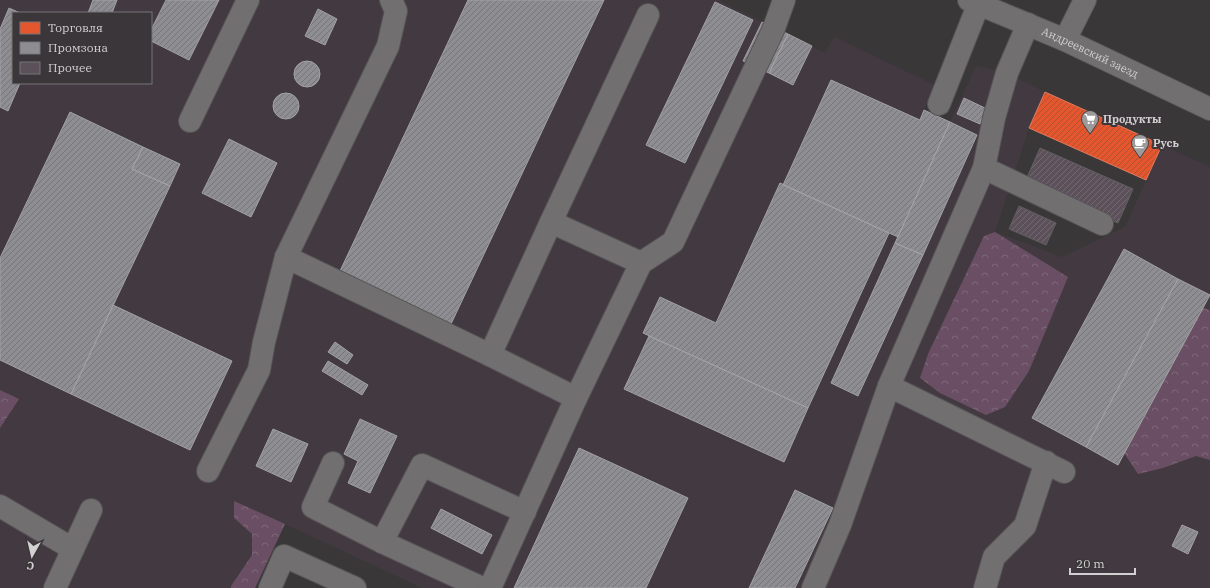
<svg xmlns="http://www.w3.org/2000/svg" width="1210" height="588" font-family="'IBM Plex Serif',serif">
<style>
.built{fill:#433a41;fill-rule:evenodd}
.forest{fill:url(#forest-crowns)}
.shops{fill:url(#shops-hatch);stroke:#df7b5f}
.industry{fill:url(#industry-hatch);stroke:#a2a1a5}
.building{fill:url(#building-hatch);stroke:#615f60}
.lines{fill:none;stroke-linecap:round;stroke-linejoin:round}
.minor-casing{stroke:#575456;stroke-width:24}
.minor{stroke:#716f70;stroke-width:22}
.labels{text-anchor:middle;stroke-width:4;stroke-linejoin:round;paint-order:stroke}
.street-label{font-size:11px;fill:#d3d0d2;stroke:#3a3639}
.poi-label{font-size:11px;font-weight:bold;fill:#d3d0d2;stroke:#3a3639;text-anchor:start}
</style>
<defs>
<pattern id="forest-crowns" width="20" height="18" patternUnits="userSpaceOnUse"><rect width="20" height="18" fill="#6a4f64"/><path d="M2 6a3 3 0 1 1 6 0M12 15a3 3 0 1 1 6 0" fill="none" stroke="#7e6779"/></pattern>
<pattern id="shops-hatch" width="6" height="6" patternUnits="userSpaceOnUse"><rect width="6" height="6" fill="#e4572e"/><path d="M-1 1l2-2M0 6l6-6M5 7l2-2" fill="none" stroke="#b25033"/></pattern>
<pattern id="industry-hatch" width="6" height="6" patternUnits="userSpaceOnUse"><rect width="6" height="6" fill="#8d8d92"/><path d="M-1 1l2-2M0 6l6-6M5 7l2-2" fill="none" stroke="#767579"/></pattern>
<pattern id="building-hatch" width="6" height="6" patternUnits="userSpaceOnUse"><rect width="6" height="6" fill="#5c515a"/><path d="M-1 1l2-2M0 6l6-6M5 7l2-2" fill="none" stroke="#726971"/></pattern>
</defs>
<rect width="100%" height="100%" fill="#393738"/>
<path class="built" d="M0,0H718L825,53L834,37L935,85L924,110L950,122L976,66L1007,73L1045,92L1029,128L995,232L1062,257L1125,227L1162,145L1210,167V588H422L285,524L255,588H0ZM13,13H151V83H13Z"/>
<path class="forest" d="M995,232L1068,277L1029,371L1005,407L986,415L940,393L920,378L928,354L984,236Z
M1203,308L1210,310V460L1196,456L1163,468L1138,474L1124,453Z
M0,390L19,399L0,428Z
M234,501L285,524L255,588H231V586L252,555V534L234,518Z"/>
<path class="shops" d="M1045,92L1162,145L1146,180L1029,128Z"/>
<path class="industry" d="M93,0H117L112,13H88Z
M166,0H219L189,60L151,41V30Z
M468,0H604L451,324L340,271Z
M715,2L753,20L685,163L646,145Z
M9,8L20,13H13V83H20L8,111L0,107V29Z
M318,9L337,19L325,45L305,36Z
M762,22L788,34L769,73L743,61Z
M788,34L812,46L793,85L769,73Z
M294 74a13 13 0 1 1 26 0a13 13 0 1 1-26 0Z
M831,80L920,120L924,110L950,122L898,237L783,185Z
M273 106a13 13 0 1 1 26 0a13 13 0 1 1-26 0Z
M964,98L987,109L980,124L957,114Z
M70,112L143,147L132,169L170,186L71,394L0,360V258Z
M950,122L977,135L923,255L895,243Z
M229,139L277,163L251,217L202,193Z
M143,147L180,164L170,186L132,169Z
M780,183L889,233L808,408L643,333L660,297L716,323Z
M895,243L923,255L858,396L831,383Z
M1124,249L1178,279L1086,447L1032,418Z
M1178,279L1210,295L1118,465L1086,447Z
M113,305L232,361L190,450L71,394Z
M649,336L808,408L784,462L624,389Z
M335,342L353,355L347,364L328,352Z
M328,361L368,385L362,395L322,371Z
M360,419L397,436L370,493L348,483L358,461L344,454Z
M273,429L308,444L291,482L256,466Z
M579,448L688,498L646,588H514Z
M795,490L833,508L795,588H749Z
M441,509L492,535L482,554L431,528Z
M1182,525L1198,532L1188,554L1172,546Z"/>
<path class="building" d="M1040,148L1133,189L1118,223L1025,182Z
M1019,206L1056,223L1046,245L1009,229Z"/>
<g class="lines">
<defs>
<g id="minor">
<path id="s1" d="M969,0L1065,40L1210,109"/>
<path d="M1065,40L1085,0"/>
<path d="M939,104L979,3"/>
<path d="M190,121L248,0"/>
<path d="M984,168L1102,224"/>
<path d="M551,222L641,263"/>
<path d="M286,257L490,355L576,398"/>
<path d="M490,355L551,222L648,15"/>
<path d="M889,386L1064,472"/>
<path d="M333,463L313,507L382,542L482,588"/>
<path d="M208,471L259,370L264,342L286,257L388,46L396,11L391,0"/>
<path d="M0,506L73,549"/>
<path d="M382,542L422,465L525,512"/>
<path d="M55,588L91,510"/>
<path d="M270,588L284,556L355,588"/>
<path d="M490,588L576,398L641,263L673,242L774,28L784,0"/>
<path d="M813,588L840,525L889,386L984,168L994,118L1007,73L1028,24"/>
<path d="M985,588L994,557L1025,526L1046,462"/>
</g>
</defs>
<use href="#minor" class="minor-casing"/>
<use href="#minor" class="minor"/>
</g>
<defs>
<symbol id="supermarket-pin" viewBox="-11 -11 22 30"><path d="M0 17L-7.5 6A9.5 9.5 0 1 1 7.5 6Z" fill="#9d9a9c" stroke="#3a3639"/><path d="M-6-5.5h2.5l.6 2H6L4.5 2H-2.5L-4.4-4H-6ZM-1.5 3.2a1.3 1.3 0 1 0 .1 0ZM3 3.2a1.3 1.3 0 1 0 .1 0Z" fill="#fff"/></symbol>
<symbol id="cafe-pin" viewBox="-11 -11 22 30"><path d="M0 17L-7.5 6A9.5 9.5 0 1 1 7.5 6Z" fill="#9d9a9c" stroke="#3a3639"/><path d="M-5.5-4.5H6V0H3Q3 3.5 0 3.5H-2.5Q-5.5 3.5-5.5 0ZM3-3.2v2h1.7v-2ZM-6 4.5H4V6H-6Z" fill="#fff"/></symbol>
</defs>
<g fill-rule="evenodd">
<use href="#supermarket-pin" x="1080" y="109" width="20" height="27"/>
<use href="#cafe-pin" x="1130" y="133" width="20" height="27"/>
</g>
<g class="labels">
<g class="street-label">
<text dy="4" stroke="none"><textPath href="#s1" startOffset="132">Андреевский заезд</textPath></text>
</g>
<g class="poi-label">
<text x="1103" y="123">Продукты</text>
<text x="1153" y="147">Русь</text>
</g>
</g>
<rect x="12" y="12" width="140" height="72" fill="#3a3639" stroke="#777476"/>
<rect x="20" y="22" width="20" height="12" fill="#e4572e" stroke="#777476"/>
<text x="48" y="32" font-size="12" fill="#d3d0d2">Торговля</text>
<rect x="20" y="42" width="20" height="12" fill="#8d8d92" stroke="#777476"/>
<text x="48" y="52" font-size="12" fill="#d3d0d2">Промзона</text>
<rect x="20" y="62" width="20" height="12" fill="#5c515a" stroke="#777476"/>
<text x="48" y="72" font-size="12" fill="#d3d0d2">Прочее</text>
<g transform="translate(32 556) rotate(188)" stroke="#3a3639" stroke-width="3" paint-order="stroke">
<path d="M0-3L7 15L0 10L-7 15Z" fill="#d3d0d2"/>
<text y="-6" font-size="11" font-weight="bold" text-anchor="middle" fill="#d3d0d2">С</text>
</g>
<path d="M1070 568v6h65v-6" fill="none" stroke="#d3d0d2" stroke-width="2"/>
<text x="1076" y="568" font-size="12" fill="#d3d0d2" stroke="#3a3639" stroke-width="3" paint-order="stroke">20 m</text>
</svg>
